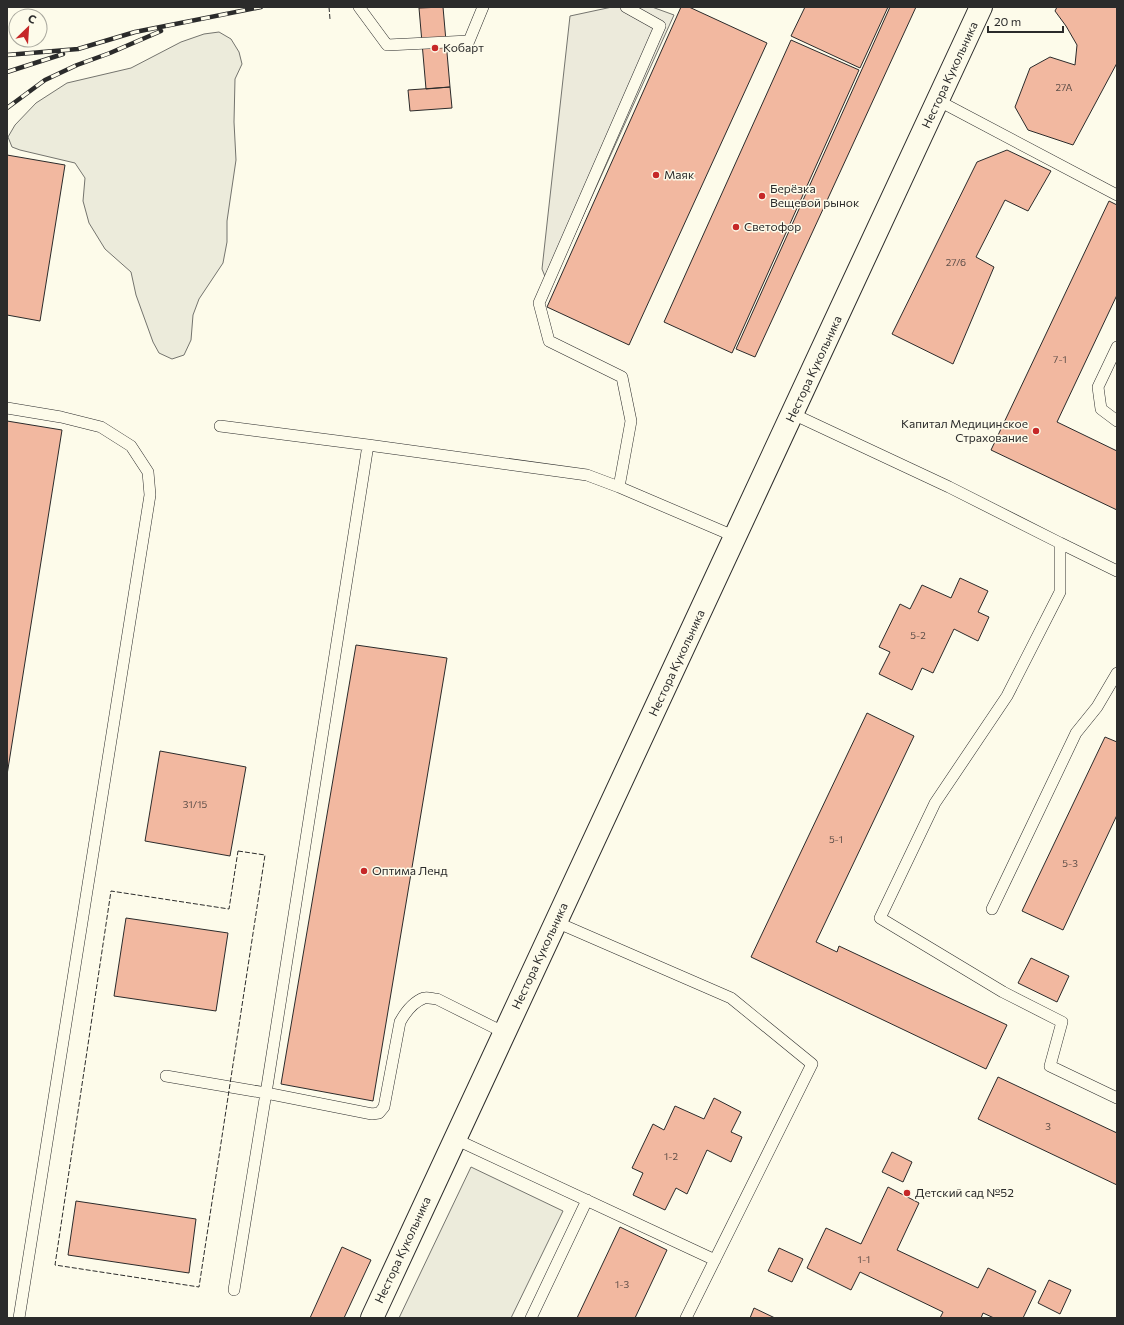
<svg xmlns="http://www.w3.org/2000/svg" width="1124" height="1325" font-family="Commissioner,sans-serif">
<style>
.green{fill:#ecebdb;stroke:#74746e}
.parking{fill:#eceadb;stroke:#74746e}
.building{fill:#f2b8a0;stroke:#2b2b2b}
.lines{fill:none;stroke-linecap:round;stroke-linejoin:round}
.service-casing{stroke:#2b2b2b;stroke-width:12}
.minor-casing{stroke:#2b2b2b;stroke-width:24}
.service{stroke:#fdfbea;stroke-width:11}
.minor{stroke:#fdfbea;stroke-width:22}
.rail-casing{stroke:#2b2b2b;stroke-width:4.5}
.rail{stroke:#fdfbea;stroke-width:3;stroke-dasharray:9;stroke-linecap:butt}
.fence{stroke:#2b2b2b;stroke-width:1;stroke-dasharray:5 2;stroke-linecap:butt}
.poi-dot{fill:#c62828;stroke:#fdfbea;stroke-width:1.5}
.labels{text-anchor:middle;stroke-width:3;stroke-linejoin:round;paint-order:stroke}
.number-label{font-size:10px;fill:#5d4e48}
.poi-label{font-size:12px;fill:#2b2b2b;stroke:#fdfbea;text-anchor:start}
.street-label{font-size:12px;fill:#2b2b2b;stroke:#fdfbea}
</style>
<rect width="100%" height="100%" fill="#fdfbea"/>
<path class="green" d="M219,32L231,39L239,52L242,64L235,79L234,122L236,160L227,221V242L223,263L199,299L193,315L191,340L184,355L172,359L159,353L153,342L136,295L131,272L105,249L89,223L83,201L85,178L75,163L20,150L12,147L8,137L15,125L36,103L67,83L131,68L181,42L204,34Z
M471,1167L563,1211L511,1318H399Z"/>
<path class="parking" d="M612,7H652L674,15L550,289L542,269L570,16Z"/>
<path class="building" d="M443,7L450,87L426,89L419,8Z
M681,7H689L767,43L629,345L547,307Z
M805,7H888L860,68L791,36Z
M890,7H916L755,357L736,349Z
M1057,7H1117V63L1073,145L1028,130L1015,107L1030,68L1050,57L1075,65L1077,45L1066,26L1055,11Z
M791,40L859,70L732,353L664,322Z
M450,87L452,108L410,111L408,90Z
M1007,150L1051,171L1028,211L1005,200L976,257L994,267L953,364L892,334L977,162Z
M7,155L65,165L40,321L7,315Z
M1109,201L1117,205V295L1057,422L1117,451V510L991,450Z
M7,421L62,430L7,775Z
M960,578L988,591L978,612L989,617L978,641L954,629L933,673L922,668L912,690L879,674L890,652L879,647L900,604L910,609L922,585L951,598Z
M356,645L447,658L373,1101L281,1084Z
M867,713L914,736L816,942L837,952L839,946L1007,1025L986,1069L751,957Z
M1105,737L1117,742V815L1063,930L1022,911Z
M160,751L246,767L230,856L145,841Z
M126,918L228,933L216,1011L114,996Z
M1031,958L1069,976L1057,1002L1018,983Z
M998,1077L1117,1133V1185L978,1119Z
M714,1098L741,1112L731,1132L742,1137L731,1162L707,1150L687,1194L676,1188L665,1210L633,1195L643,1173L632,1168L653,1124L664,1130L675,1106L704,1119Z
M892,1152L912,1162L903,1182L882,1172Z
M888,1187L919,1203L897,1250L978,1288L988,1268L1036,1291L1023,1318H994L983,1313L981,1318H940L943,1312L860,1272L851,1290L807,1268L826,1228L861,1244Z
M76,1201L196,1219L189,1273L68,1255Z
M620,1227L667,1250L635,1318H577Z
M342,1247L371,1260L344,1318H310Z
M779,1248L803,1259L792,1282L768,1271Z
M1049,1280L1071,1290L1060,1314L1038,1303Z
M754,1308L775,1318H750Z"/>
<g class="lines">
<defs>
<path id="service" d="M359,7L387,45L469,41L483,7
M626,7L660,26L539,303L549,341L622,377L631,421L619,487L736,537
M939,101L1117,195
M1117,347L1098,387L1101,409L1117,421
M7,408L61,417L101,427L131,446L148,472L150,495L19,1318
M793,414L949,487L1060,543V592L1007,696L935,803L880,918L1003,992L1062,1022L1050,1066L1117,1098
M220,426L368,445
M1060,543L1117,571
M992,909L1076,733L1097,707L1117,673
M556,922L731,998L812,1064L686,1318
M505,1033L437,999C433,999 428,997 424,998C413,1002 405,1013 400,1022L384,1107L379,1113L372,1114L266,1093L368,445L587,475L619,487
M166,1076L266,1093L234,1290
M455,1139L715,1260
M531,1318L587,1200"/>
<path id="minor" d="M372,1318L981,7"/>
</defs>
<use href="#service" class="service-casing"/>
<use href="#minor" class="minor-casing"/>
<use href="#service" class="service"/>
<use href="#minor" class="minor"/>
<defs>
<path id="rail" d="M7,55L78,49L135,32L261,7
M7,72L63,54
M7,108L45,80L77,65L110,53L161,31"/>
</defs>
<use href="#rail" class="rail-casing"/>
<use href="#rail" class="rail"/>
<path class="fence" d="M329,7L330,19
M238,851L265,855L199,1287L55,1265L111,891L229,909Z"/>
</g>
<g class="poi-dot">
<circle cx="435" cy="48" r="4"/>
<circle cx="656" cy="175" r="4"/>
<circle cx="762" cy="196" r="4"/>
<circle cx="736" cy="227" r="4"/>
<circle cx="1036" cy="431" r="4"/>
<circle cx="364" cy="871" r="4"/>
<circle cx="907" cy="1193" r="4"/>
</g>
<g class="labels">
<g class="number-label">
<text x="1064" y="91">27А</text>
<text x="956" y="266">27/6</text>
<text x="1060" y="363">7-1</text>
<text x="918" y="639">5-2</text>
<text x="195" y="808">31/15</text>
<text x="836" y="843">5-1</text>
<text x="1070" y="867">5-3</text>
<text x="1048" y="1130">3</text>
<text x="671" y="1160">1-2</text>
<text x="864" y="1263">1-1</text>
<text x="622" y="1288">1-3</text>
</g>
<g class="poi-label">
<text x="443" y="52">Кобарт</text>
<text x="664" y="179">Маяк</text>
<text x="770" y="193">Берёзка<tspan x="770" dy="14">Вещевой рынок</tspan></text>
<text x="744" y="231">Светофор</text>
<text x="1028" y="428" text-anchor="end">Капитал Медицинское<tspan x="1028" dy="14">Страхование</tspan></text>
<text x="372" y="875">Оптима Ленд</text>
<text x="915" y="1197">Детский сад №52</text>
</g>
<g class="street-label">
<text transform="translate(950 75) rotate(-65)" y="4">Нестора Кукольника</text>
<text transform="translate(814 369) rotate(-65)" y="4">Нестора Кукольника</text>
<text transform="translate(677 663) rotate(-65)" y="4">Нестора Кукольника</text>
<text transform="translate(540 956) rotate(-65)" y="4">Нестора Кукольника</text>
<text transform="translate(403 1250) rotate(-65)" y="4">Нестора Кукольника</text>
</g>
</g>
<rect width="1124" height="1325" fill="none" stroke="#2b2b2b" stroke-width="16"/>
<g transform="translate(28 28) rotate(25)"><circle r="19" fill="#fdfbea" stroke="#a9a89e"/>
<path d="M0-3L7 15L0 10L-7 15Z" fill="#c62828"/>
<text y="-6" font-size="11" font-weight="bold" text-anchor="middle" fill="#2b2b2b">С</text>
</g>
<path d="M988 26v6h75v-6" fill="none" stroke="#2b2b2b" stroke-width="2"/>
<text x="994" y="26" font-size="12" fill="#2b2b2b" stroke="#fdfbea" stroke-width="3" paint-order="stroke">20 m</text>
</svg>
